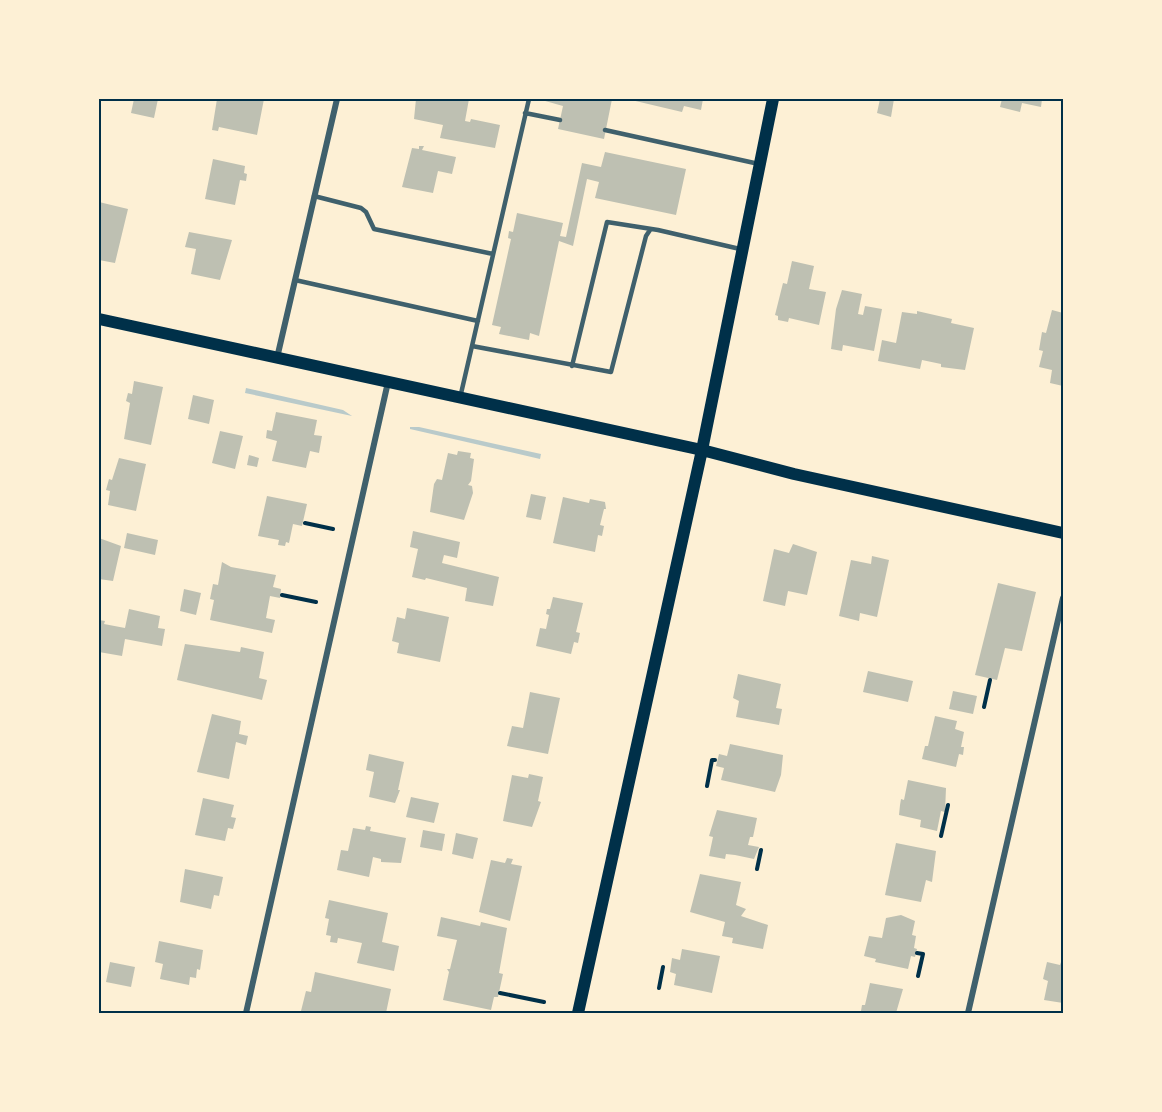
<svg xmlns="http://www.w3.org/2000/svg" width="1162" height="1112" font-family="'Titillium Web',sans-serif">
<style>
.green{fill:#b9caca}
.building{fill:#bec0b2}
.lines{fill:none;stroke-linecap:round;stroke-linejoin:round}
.path{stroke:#003049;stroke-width:4}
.service{stroke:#3f606c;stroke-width:4.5}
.minor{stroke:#3f606c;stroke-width:6}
.secondary{stroke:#003049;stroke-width:12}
.neatline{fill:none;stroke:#003049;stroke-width:2}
</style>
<rect width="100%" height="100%" fill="#fdf0d5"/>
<path class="green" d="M246,388L343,410L352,416L245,393Z
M410,427H419L541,454L540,459L410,429Z"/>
<path class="building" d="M134,99H158L154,118L131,113Z
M217,99H264L257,135L219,127L218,131L212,130Z
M416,99H469L465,121L470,122L471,119L500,125L495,148L440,138L443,125L414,119Z
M538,99H612L604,139L558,129L563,106Z
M627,99H703L701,110L684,106L682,112Z
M880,99H894L891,117L877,113Z
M1002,99H1042L1041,107L1022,103L1020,112L1000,107Z
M419,146H424L422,150L456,157L452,174L438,171L433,193L402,187L412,148L419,149Z
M605,152L686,169L676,215L595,198L599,182L587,179L573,246L559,241L539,336L530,333L529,340L499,334L501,327L492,325L511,239L508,238L509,231L513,232L517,213L563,223L560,236L566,237L582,163L601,167Z
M213,159L245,166L244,173L247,174L246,181L240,180L235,205L205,199Z
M99,202L128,209L115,263L99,260Z
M189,232L232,240L220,280L191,274L196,249L185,247Z
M792,261L814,266L809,289L826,292L819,325L789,318L788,322L778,320V316L775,315L783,283L787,284Z
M842,290L862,294L858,314L863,315L865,306L882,309L874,351L843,345L842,351L831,349L836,309Z
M1052,310L1063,313V386L1050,383L1052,370L1039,367L1043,351L1039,350L1042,332L1046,333Z
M917,311L952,319L951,323L974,328L965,370L941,367V364L922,360L920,369L878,361L882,340L896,343L902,312L917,314Z
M134,381L163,387L151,445L124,439L130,403L126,401L128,393L132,394Z
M193,395L214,400L209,424L188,419Z
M276,412L317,420L314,435L322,436L319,453L310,451L306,468L272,461L277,441L266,438L267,430L272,431Z
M220,431L243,436L235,469L212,463Z
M458,451L471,453L470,458L474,459L471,481L468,485L472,486L473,493L464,520L430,512L434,484L437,479L442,480L448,453L457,455Z
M249,455L259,458L257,467L247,465Z
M119,458L146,464L136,511L108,505L110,491L106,490L109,479L112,480Z
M531,494L546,497L541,520L526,517Z
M267,496L307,504L302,526L293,524L289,543L286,542L285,546L278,545L279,540L258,536Z
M563,497L589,503L590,499L605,502L606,509H604L600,525L604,526L602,536L598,535L595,552L553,543Z
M413,531L460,542L457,558L444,555L442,563L499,577L493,606L465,601L467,588L426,578L425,580L412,577L418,549L410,547Z
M127,533L158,540L155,555L124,548Z
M99,538L121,546L113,581L99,579Z
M793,544L817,552L807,595L788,591L785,606L763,601L774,549L789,553Z
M872,556L889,560L877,617L860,613L859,621L839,616L851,560L871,564Z
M222,562L231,567L276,575L273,587L281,589L280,598L270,596L266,618L275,620L272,633L210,620L214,600L210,599L213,584L218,585Z
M998,583L1036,592L1022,651L1005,648L997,680L975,675Z
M184,589L201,593L196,615L180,611Z
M553,597L583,603L576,632L580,633L578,643L574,642L571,654L536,646L540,628L546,629L549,615L546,614L547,609H550Z
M407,608L449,617L440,662L397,653L399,643L392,641L397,617L405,619Z
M129,609L160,616L158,628L165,629L162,646L125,639L122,656L99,652V620L105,621L104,624L125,628Z
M185,644L240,652L241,647L264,652L259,678L267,680L262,700L177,680Z
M868,671L913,681L908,702L863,692Z
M738,674L781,684L776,708L782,709L779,725L736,717L739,701L733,698Z
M953,691L977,696L973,714L949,709Z
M530,692L560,698L548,754L507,746L512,726L523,728Z
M212,714L241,721L239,734L248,736L246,745L236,742L229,779L197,772Z
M935,716L957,721L955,729L964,732L961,747H964L963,755L959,754L956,767L922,759L925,746H928Z
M730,744L783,755L781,775L775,792L721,780L724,768L716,766L719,754L727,756Z
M369,754L404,762L398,790H400L395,803L369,797L374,772L366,770Z
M529,774L543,777L538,801L541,802L532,827L503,821L512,775L528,778Z
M908,780L946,788L945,812L941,811L937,831L920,827L921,820L899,815L900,805L901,799L904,800Z
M411,797L439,803L434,823L406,817Z
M203,798L234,805L231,817L236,818L233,829L228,828L225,841L195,835Z
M717,810L757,818L753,837H750L748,845L759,847L754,859L735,855L726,854L725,859L709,856L713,837L709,836Z
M366,826L371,827L370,831L406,838L401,863L381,862V859L373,857L369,877L337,870L341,850L348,851L353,828L365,830Z
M423,830L445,834L442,851L420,847Z
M456,833L478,838L473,859L452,854Z
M896,843L936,851L932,882L926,880L921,902L885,895Z
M507,858L513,859L511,864L522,866L510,921L479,912L491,860L505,863Z
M185,869L223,877L219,896L214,895L211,909L180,902Z
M700,874L741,882L736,905L746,909L741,916L768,925L763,949L732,943L733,938L722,936L725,922L690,912Z
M329,900L388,913L382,942L399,946L394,971L357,963L362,943L338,938L337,943L330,942L331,936L326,935L329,919L325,918Z
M901,915L915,921L912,935L916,936L914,948L917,949L915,957L911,956L908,969L875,962L876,959L864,956L869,936L882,938L886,918Z
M441,917L480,926L481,922L507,928L499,973L503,974L498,997H494L491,1010L443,1000L449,972L447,969H450L457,940L437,936Z
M159,941L203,950L200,970L197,969L196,978L190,977L189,985L160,979L163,964L155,962Z
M682,949L720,956L712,993L674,985L676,974L670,972L672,958L680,960Z
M1063,956V1003L1044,1000L1048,981L1043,979L1047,962L1060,965Z
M110,962L135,967L131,987L106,982Z
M315,972L391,989L386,1013L301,1011L306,991L311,992Z
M870,983L903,989L896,1013H863L861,1011L862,1005H865Z"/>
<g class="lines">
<path class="path" d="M305,523L333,529
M282,595L316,602
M984,707L990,680
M707,786L712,760H715
M941,836L948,805
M757,869L761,850
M917,953L923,954L918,976
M659,988L663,967
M500,993L544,1002"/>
<path class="service" d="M525,113L560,120
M605,130L759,164
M314,196L361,208L366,212L374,229L493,254
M295,280L478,321
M472,346L611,372L646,236L650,230
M572,366L607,222L658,230L740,249
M460,398L529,99"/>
<path class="minor" d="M277,358L337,99
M246,1013L388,382
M968,1013L1063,598"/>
<path class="secondary" d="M99,319L702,450L794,474L1063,533
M578,1013L702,450L773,99"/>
</g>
<rect width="1162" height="1112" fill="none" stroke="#fdf0d5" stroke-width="201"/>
<rect x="100" y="100" width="962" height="912" class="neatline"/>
</svg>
